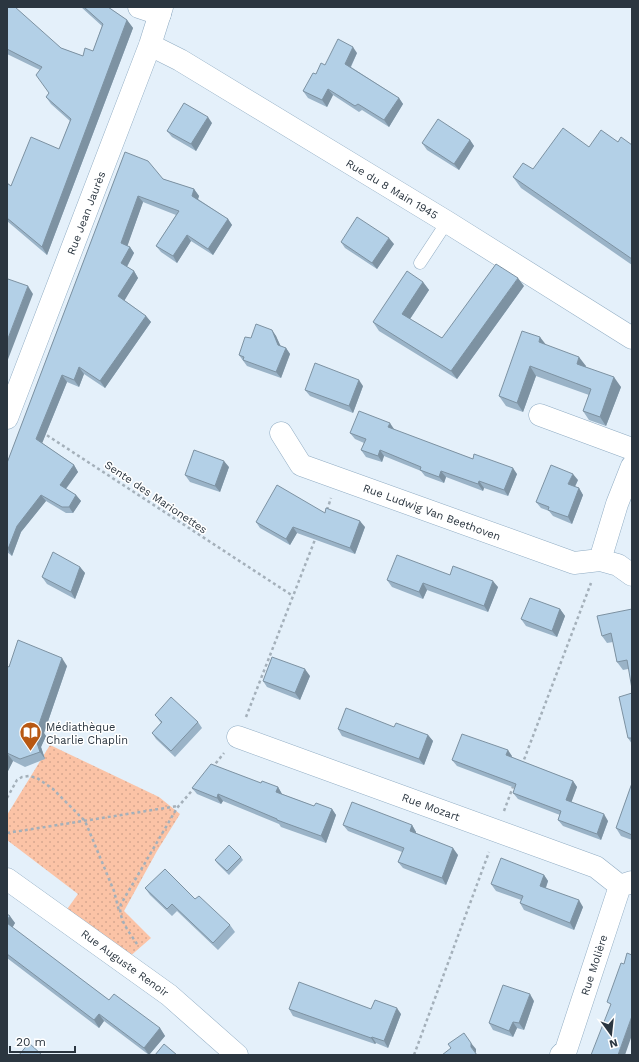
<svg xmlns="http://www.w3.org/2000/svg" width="639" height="1062" font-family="'Work Sans',sans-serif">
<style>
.grass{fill:url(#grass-dots)}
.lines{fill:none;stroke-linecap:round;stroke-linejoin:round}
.lane-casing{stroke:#90acc3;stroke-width:13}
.street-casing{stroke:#90acc3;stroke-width:23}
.secondary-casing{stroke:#90acc3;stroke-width:23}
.path{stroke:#a4b0ba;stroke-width:2.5;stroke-dasharray:3 3;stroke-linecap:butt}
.lane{stroke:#fff;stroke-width:12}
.street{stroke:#fff;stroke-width:22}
.secondary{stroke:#fff;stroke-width:22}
.wall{fill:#9ab3c7}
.shaded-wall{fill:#7d92a2}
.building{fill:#b3d0e7;stroke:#7d92a2}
.labels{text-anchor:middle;stroke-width:3;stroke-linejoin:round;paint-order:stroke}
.street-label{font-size:11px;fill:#2b3640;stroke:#fff}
.poi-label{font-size:11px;fill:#2b3640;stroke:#fff;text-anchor:start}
</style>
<defs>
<pattern id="grass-dots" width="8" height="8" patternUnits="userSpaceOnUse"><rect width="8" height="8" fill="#fbc3a6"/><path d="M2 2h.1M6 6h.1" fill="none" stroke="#d7a890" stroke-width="1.8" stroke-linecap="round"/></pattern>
</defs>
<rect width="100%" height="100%" fill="#e4f0fa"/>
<path class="grass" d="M50,745L159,797L180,814L157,851L124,911L151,938L128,958L65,912L78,894L7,840V815Z"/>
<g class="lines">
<defs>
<path id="lane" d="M420,263L447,222"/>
<path id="street" d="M139,7L160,14
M540,415L632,449
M281,433L301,465L574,563L600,560
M632,466L617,504L600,560L618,565L632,575
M238,737L596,867L620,886
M7,879L169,995L237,1055
M561,1055L566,1050L620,886L632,882"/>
<path id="secondary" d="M150,45L180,60L447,222L632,338
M7,418L150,45L162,7"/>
</defs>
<use href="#lane" class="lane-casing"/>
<use href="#street" class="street-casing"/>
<use href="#secondary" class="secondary-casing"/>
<path class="path" d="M42,432L293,596
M327,510L331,498
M246,717L316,537
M522,765L591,583
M212,768L224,753
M7,798L17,780L22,777L29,776L37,778L53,789L85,821L114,891L119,911
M504,811L514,784
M7,833L178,806
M137,944C130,933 117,918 121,904L177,808L196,786
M414,1055L489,852"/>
<use href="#lane" class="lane"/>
<use href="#street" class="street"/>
<use href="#secondary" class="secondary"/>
</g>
<path class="wall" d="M7,7L61,48L83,56L93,51L102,26L81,7H108L127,20L133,28L47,255L7,221V183L11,186L59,149L70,121L51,104L46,97L49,93L40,70L7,54Z
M357,53L351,67L399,98L403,104L389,127L362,110L359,112L333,95L327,107L308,98L303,91L316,74L325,65Z
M212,123L196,151L172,137L167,131Z
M470,140L474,146L459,170L427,150L422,143Z
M618,142L632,145V265L521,188L513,177L533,169Z
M125,152L163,179L194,189L199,196L198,199L228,219L232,225L213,255L191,241L177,263L161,252L156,246L176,215L143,202L127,246L130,247L134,253L127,267L134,271L138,278L124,300L146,316L151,322L105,388L84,374L79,387L67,382L42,443L74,465L78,472L66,489L76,495L81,501L73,513H66L46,501L21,532L12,556L7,552V463Z
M341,242L394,244L377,269L345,248Z
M423,282L429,290L410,319L442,338L524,286L457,379L379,331L373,322Z
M272,330L276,336L280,346L286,348L290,354L281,378L247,366L239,355L251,338Z
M546,345L586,366L585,367L621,387L606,426L589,420L583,411L589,395L536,376L523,412L506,406L499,396Z
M363,386L353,413L310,396L305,390Z
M394,429V430L473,459L517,474L508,496L484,488L483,491L446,477L444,483L425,476L421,471L384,456L382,462L366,457L361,450L364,443L355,439L350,433Z
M229,467L220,492L190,482L185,475Z
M578,480L575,487L579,488L583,495L572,524L553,516L549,511L541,508L536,502Z
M325,513L365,527L355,554L297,533L290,545L260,528L256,522Z
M80,567L85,573L75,599L47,584L42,577Z
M450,575L498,587L488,612L427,590L423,599L392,587L387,580Z
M560,609L565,616L557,637L526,626L521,619Z
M632,609L628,669L623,670L617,662L613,642L607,643L602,636Z
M67,666L44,733L46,736L41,747L45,759L25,767L13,761L7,773L9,667Z
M310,676L300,700L267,687L263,681Z
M632,693V744L628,738Z
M155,715L198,722L202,728L175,757L156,739L152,733L161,723Z
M394,727L428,735L433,741L424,765L342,736L338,729Z
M512,756L511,757L573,781L577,787L571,802L608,821L601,840L563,826L558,820L560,815L518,799L513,793L515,788L457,766L452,760Z
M261,783L278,787L282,794L314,806L332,809L336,815L326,843L281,827L279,824L223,801L221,804L197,794L192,788Z
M632,783V840L621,836L616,828Z
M343,825H412L416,832V833L458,855L446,885L403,868L398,862L402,852L348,831Z
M241,857L243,860L229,875L217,863L215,860Z
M544,875L548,881L546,888L583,907L574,930L524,910L520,903L521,900L496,891L491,884Z
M145,888L195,899L230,925L235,932L218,950L177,911L172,916L150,895Z
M7,914L15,923L12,928L109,1000L160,1028L165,1036L149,1055L104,1021L99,1028L7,958Z
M534,1001L524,1030L517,1028L513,1037L493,1030L489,1023Z
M289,1009H371L401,1014L388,1048L376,1043L375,1044L293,1016Z"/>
<path class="shaded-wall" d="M127,20L133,28L47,255L42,247Z
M353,47L357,53L349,70L345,64Z
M328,89L333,95L327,107L322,100Z
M399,98L403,104L389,127L384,120Z
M208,117L212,123L196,151L191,144Z
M470,140L474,146L459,170L454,164Z
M194,189L199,196L197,202L192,196Z
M138,196L143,202L126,250L121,243Z
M228,219L232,225L213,255L208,249Z
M187,235L191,241L177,263L173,256Z
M389,238L394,244L377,269L372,263Z
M130,247L134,253L125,270L121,263Z
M134,271L138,278L123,303L118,296Z
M518,278L524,286L457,379L451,371Z
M423,282L429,290L408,322L402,314Z
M28,286L33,294L7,362V341Z
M146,316L151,322L105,388L100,381Z
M272,330L276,336L283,351L278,345Z
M540,337L547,346L539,342Z
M286,348L290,354L281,378L276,372Z
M579,357L586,366L583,373L577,364Z
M530,366L536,376L523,412L517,403Z
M79,367L84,374L79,387L74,380Z
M62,375L67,382L41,446L36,439Z
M614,377L621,387L606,426L600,417Z
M359,380L363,386L353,413L349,406Z
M390,423L394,429L392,434L388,427Z
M380,450L384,456L382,462L378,456Z
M224,461L229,467L220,492L215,486Z
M74,465L78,472L64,491L60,485Z
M513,468L517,474L508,496L504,490Z
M441,471L446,477L444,483L439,477Z
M573,474L578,480L573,490L568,484Z
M479,481L484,488L483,491L478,484Z
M579,488L583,495L572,524L568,517Z
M41,495L46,501L21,532L12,556L8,549L17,526Z
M76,495L81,501L73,513L69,507Z
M360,521L365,527L355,554L350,548Z
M293,527L297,533L290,545L286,539Z
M80,567L85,573L75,599L71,592Z
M493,581L498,587L488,612L484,606Z
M423,583L427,590L423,599L419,592Z
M560,609L565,616L557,637L552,631Z
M62,658L67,666L44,733L46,736L41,747L45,759L40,752L36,740L38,727Z
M305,669L310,676L300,700L295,693Z
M428,735L433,741L424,765L419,759Z
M508,750L512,756L510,761L506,755Z
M7,753L13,761L7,773Z
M573,781L577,787L570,806L566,800Z
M278,787L282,794L280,799L276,792Z
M218,794L223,801L221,804L217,798Z
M332,809L336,815L326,843L321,836Z
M604,814L608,821L601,840L597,834Z
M412,825L416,832L414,837L410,831Z
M453,848L458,855L446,885L442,878Z
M544,875L548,881L544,892L540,886Z
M579,900L583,907L574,930L570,923Z
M10,916L15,923L11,930L7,924V920Z
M530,994L534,1001L524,1030L519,1023Z
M397,1008L401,1014L388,1048L384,1041Z
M99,1014L104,1021L99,1028L94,1020Z
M632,1016V1035L625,1055H618Z
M513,1022L517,1028L513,1037L509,1031Z
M160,1028L165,1036L149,1055L144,1048Z
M372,1037L376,1043L375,1044L371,1038Z
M471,1043L476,1049V1053L471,1047Z"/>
<path class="building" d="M7,7H15L61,48L83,56L85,48L93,51L103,24L84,7H108L127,20L42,247L7,218V183L11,186L31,137L59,149L71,119L46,97L49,93L36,75L42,67L7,49Z
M338,39L353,47L345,64L399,98L384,120L358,104L355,106L328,89L322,100L303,91L313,73L316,74L321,63L325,65Z
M184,103L208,117L191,144L167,131Z
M438,119L470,140L454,164L422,143Z
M563,128L589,147L601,130L618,142L621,137L632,145V259L513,177L523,163L533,169Z
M125,152L148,161L163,179L194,189L192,196L228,219L208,249L187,235L173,256L156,246L179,211L138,196L121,243L130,247L121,263L134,271L118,296L146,316L100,381L79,367L74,380L62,375L36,439L74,465L60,485L76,495L69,507H62L41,495L17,526L8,549H7V463Z
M357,217L389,238L372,263L341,242Z
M496,264L518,278L451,371L373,322L407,271L423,282L402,314L442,338Z
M8,279L28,286L7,341V281Z
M256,324L272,330L278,345L286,348L276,372L243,360L244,357L239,355L245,337L251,338Z
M522,331L540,337L539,342L579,357L577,364L614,377L600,417L583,411L591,389L530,366L517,403L499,396Z
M315,363L359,380L349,406L305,390Z
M359,411L390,423L388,427L473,459L474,454L513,468L504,490L479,481L478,484L441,471L439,477L420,470L421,467L380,450L378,456L361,450L366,439L350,433Z
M194,450L224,461L215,486L185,475Z
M551,465L573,474L568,484L579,488L568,517L548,510L549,507L536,502Z
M277,485L325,513L326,508L360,521L350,548L293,527L286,539L256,522Z
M53,552L80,567L71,592L42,577Z
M397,555L450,575L453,566L493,581L484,606L423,583L419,592L387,580Z
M530,598L560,609L552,631L521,619Z
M632,609V689L627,660L617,662L611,633L602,636L597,616Z
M18,640L62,658L38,727L40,728L36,740L40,752L20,759L7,753V754V666L9,667Z
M272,657L305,669L295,693L263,681Z
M632,693V738H628L619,697Z
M171,697L198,722L171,751L152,733L162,722L155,715Z
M346,708L394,727L396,723L428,735L419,759L338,729Z
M462,734L508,750L506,755L573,781L566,800L604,814L597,834L558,820L561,811L513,793L516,784L452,760Z
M211,764L261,783L262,781L278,787L276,792L314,806L316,803L332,809L321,836L277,820V819L218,794L217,798L192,788Z
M632,783V835L616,828Z
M352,802L412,825L410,831L453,848L442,878L398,862L404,848L343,825Z
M229,845L241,857L227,871L215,860Z
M501,858L544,875L540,886L579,900L570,923L520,903L523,896L491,884Z
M165,869L195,899L199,896L230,925L213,943L172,904L167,909L145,888Z
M7,914L10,916L7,920Z
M7,923L109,1000L114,994L160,1028L144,1048L99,1014L94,1020L7,954Z
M627,953L632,955V1016L618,1055H591L611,1004L607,1002L621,963L624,964Z
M299,982L371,1009L375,1000L397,1008L384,1041L372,1037L371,1038L289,1009Z
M503,985L530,994L519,1023L513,1022L509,1031L489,1023Z
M464,1033L471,1043V1047L477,1055H442L451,1048L448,1044Z
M29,1043L42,1055H19Z
M164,1044L177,1055H155Z"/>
<defs>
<symbol id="library-pin" viewBox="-11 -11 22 30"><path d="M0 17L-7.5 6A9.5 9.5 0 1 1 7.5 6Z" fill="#b85813" stroke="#fff"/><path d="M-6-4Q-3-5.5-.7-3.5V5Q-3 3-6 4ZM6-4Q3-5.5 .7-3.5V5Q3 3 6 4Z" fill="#fff"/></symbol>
</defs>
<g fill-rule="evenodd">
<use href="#library-pin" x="18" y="720" width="25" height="34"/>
</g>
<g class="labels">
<g class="street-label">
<text transform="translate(392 189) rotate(31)" y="4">Rue du 8 Main 1945</text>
<text transform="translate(86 213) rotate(-69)" y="4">Rue Jean Jaurès</text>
<text transform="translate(156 497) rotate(34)" y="4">Sente des Marionettes</text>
<text transform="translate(432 512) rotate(20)" y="4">Rue Ludwig Van Beethoven</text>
<text transform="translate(431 807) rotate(20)" y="4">Rue Mozart</text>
<text transform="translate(125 963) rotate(36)" y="4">Rue Auguste Renoir</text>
<text transform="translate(594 965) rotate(-72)" y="4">Rue Molière</text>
</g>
<g class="poi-label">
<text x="46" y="731">Médiathèque<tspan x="46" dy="13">Charlie Chaplin</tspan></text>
</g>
</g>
<rect width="639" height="1062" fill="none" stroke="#2b3640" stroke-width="16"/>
<g transform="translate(611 1034) rotate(165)" stroke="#ffffff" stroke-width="3" paint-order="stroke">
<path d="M0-3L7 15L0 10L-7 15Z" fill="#2b3640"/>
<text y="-6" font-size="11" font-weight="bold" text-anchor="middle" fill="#2b3640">N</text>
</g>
<path d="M10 1046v6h65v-6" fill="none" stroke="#2b3640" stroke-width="2"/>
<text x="16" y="1046" font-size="12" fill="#2b3640" stroke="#ffffff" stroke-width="3" paint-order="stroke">20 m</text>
</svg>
